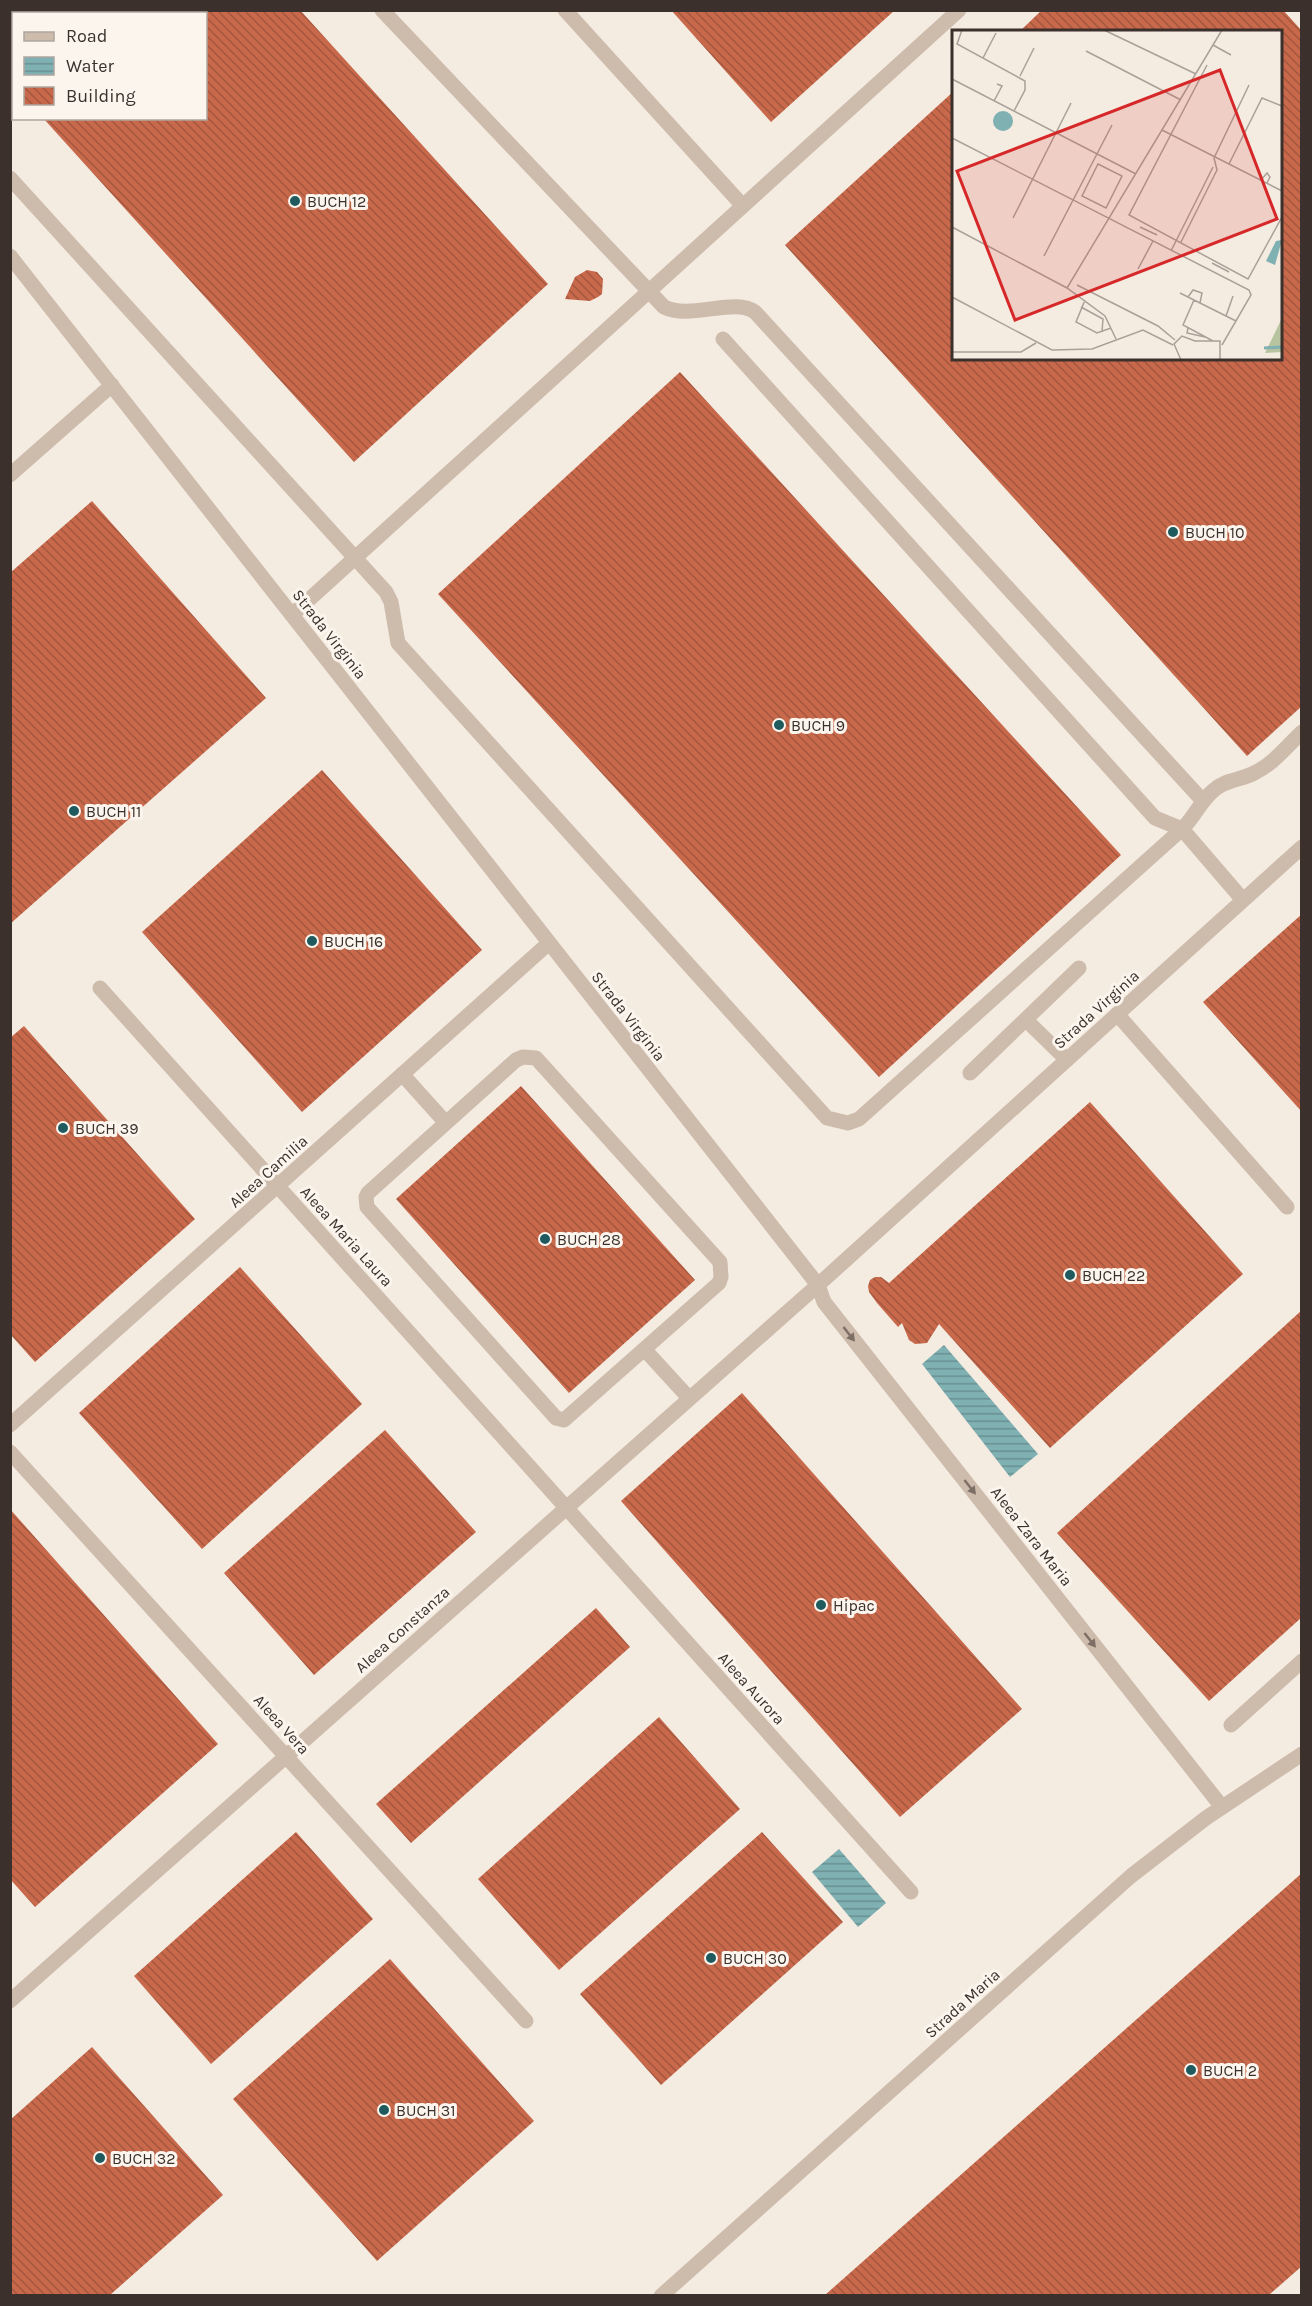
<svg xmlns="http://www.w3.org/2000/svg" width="1312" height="2306" font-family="Karla,sans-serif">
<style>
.water{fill:url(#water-rules)}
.building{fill:url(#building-back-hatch)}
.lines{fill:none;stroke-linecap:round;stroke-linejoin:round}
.minor{stroke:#cdbbac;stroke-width:15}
.oneway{fill:#7d6f65}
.poi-dot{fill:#1f5a5e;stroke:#fbf5ee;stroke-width:2}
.labels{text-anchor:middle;stroke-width:6;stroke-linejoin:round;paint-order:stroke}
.poi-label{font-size:16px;fill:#3b302b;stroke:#fbf5ee;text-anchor:start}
.street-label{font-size:16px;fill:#3b302b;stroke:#fbf5ee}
.inset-river{fill:none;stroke:#7fb0b2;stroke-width:3}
.inset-road{fill:none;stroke:#aaa098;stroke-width:1.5}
.view{fill:#d62828;fill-opacity:0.15;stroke:#d62828;stroke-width:3}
.inset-edge{fill:none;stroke:#3b302b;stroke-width:3}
</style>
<defs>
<pattern id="water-rules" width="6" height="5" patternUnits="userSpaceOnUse" patternTransform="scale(1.5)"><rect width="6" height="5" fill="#7fb0b2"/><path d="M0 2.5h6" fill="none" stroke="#699091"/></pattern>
<pattern id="building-back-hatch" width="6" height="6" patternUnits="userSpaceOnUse" patternTransform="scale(1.5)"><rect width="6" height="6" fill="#c8694b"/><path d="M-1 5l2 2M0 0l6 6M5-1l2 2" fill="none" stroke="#a4573f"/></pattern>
</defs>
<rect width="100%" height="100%" fill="#f4ebe1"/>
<path class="water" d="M944,1345L1038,1454L1010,1477L922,1364Z
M839,1849L886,1903L858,1927L812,1872Z"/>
<path class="building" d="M206,10H300L548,284L354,462L43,118H206Z
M671,10H895L771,122Z
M1042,10H1283L1302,31V706L1247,756L785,245L954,91V358H1281V32H1019Z
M587,270L597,272L603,279L602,294L598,297L590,301L565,299L575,277Z
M680,372L1121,855L879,1077L438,594Z
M92,501L266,698L10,924V573Z
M322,770L482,950L302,1112L142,932Z
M1302,914V1112L1203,1002Z
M24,1026L195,1219L35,1362L10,1334V1038Z
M521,1086L695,1280L569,1393L396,1199Z
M1090,1102L1243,1274L1050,1448L939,1324L927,1343L915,1344L909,1340L902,1323L898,1327L877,1303L869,1292L868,1286L870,1280L875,1277H881L889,1283Z
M240,1267L362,1404L202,1549L79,1413Z
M1302,1310V1617L1209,1701L1057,1533Z
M742,1393L1022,1709L900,1817L621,1501Z
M385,1430L476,1532L314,1675L224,1573Z
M10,1509L218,1744L35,1907L10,1879Z
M596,1608L630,1647L411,1843L376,1804Z
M659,1717L740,1809L559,1970L478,1879Z
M296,1832L373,1919L211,2064L134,1976Z
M762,1832L843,1922L661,2085L580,1994Z
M1302,1873V2266L1269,2295H825Z
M390,1959L534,2121L377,2261L233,2099Z
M92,2047L223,2195L110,2295H10V2120Z"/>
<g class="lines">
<path class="minor" d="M382,10L664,307C690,320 735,297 755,312L1203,801
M565,10L743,206
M10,178L386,592L391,602L398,643L827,1118L848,1123L859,1119L1182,829C1195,817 1200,801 1214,790C1226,779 1243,780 1256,772C1273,764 1288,745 1302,732
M10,256L818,1285L824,1302L1222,1807
M723,339L1155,818L1182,829L1243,900
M10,475L112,385
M292,615L959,10
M100,988L911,1892
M1117,1014L1287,1207
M1026,1020L1067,1060
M523,1057L536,1058L720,1262L721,1277L719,1283L564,1420L556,1418L367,1207L366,1197L368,1193L516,1060Z
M970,1073L1079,968
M402,1074L446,1123
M645,1350L689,1398
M10,1425L549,943
M10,1452L526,2021
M1231,1725L1302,1661
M10,2001L818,1285L1302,847
M661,2296L1131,1876L1206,1818L1302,1754"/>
</g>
<defs><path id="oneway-solid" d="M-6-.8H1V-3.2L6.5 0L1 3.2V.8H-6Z" transform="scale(1.5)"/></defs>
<g class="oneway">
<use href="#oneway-solid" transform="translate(849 1334) rotate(52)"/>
<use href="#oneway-solid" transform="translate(970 1487) rotate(52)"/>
<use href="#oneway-solid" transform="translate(1090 1640) rotate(52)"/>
</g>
<g class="poi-dot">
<circle cx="295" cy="201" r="6"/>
<circle cx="1173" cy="532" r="6"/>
<circle cx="779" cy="725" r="6"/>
<circle cx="74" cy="811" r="6"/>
<circle cx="312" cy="941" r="6"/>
<circle cx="63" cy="1128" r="6"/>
<circle cx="545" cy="1239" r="6"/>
<circle cx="1070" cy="1275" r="6"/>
<circle cx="821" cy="1605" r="6"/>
<circle cx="711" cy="1958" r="6"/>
<circle cx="1191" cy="2070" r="6"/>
<circle cx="384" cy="2110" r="6"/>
<circle cx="100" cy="2158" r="6"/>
</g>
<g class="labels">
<g class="poi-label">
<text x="307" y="207">BUCH 12</text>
<text x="1185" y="538">BUCH 10</text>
<text x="791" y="731">BUCH 9</text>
<text x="86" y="817">BUCH 11</text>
<text x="324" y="947">BUCH 16</text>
<text x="75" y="1134">BUCH 39</text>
<text x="557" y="1245">BUCH 28</text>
<text x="1082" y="1281">BUCH 22</text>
<text x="833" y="1611">Hipac</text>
<text x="723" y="1964">BUCH 30</text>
<text x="1203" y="2076">BUCH 2</text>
<text x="396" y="2116">BUCH 31</text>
<text x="112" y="2164">BUCH 32</text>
</g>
<g class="street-label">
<text transform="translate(330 634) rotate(52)" y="6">Strada Virginia</text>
<text transform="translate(1096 1009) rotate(-42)" y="6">Strada Virginia</text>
<text transform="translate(629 1016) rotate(52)" y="6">Strada Virginia</text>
<text transform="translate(268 1171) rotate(-42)" y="6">Aleea Camilia</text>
<text transform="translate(347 1236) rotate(48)" y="6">Aleea Maria Laura</text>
<text transform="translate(1032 1536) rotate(52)" y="6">Aleea Zara Maria</text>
<text transform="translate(402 1629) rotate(-42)" y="6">Aleea Constanza</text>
<text transform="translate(752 1688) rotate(48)" y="6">Aleea Aurora</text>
<text transform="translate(282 1724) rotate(48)" y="6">Aleea Vera</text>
<text transform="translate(962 2003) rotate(-42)" y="6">Strada Maria</text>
</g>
</g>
<g transform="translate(952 30)">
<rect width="330" height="330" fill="#f4ebe1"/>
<path d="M330,288V322L313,323Z" fill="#b8c4a0"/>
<path d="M41 91a10 10 0 1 1 20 0a10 10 0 1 1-20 0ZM330,210L323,235L314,231L324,211Z" fill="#7fb0b2"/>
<path class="inset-river" d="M312,318L330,317"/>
<path class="inset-road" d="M10,0L5,14L73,51V60L62,81M152,0L244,44M261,15L279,25M134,21L229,70M31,28L44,3M255,35L177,185L296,249L330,187M68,46L82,18M0,49L184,144M42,71L50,56L45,54M210,100L330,161M0,108L297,260L299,265L270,315M146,134L170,146L154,178L130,166ZM277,134L310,68L330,76M309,150L315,143L318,147L315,153M61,188L119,73M0,197L115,258L153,286L164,309M188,197L205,205M229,212L265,140L262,128L297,55M219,221L261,137M92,226L160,95M260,233L277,242M186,239L201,211M125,255L206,296L223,310M115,258L270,0M228,263L284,291M0,267L100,320L140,319L191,300L221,315M236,267L241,260L250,263L248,273M133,270L124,292L145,303L159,298M242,270L231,295L261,311M129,277L151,289L150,302M274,286L281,266M236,298L235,303L253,307M0,322H69L84,313M229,330L222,314L230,306L243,311H268V330"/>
<path class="view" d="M268,40L325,189L63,290L5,141Z"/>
<rect width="330" height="330" class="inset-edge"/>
</g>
<rect width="1312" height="2306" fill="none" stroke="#3b302b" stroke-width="24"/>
<rect x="12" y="12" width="195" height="108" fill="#fbf5ee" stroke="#aea6a0" stroke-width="1.5"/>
<rect x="24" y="32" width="30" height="9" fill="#cdbbac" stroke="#aea6a0" stroke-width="1.5"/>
<text x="66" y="42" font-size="18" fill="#3b302b">Road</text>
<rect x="24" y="57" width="30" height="18" fill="url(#water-rules)" stroke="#aea6a0" stroke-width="1.5"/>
<text x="66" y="72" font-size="18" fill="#3b302b">Water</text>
<rect x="24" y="87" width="30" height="18" fill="url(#building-back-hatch)" stroke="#aea6a0" stroke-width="1.5"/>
<text x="66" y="102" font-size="18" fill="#3b302b">Building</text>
</svg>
